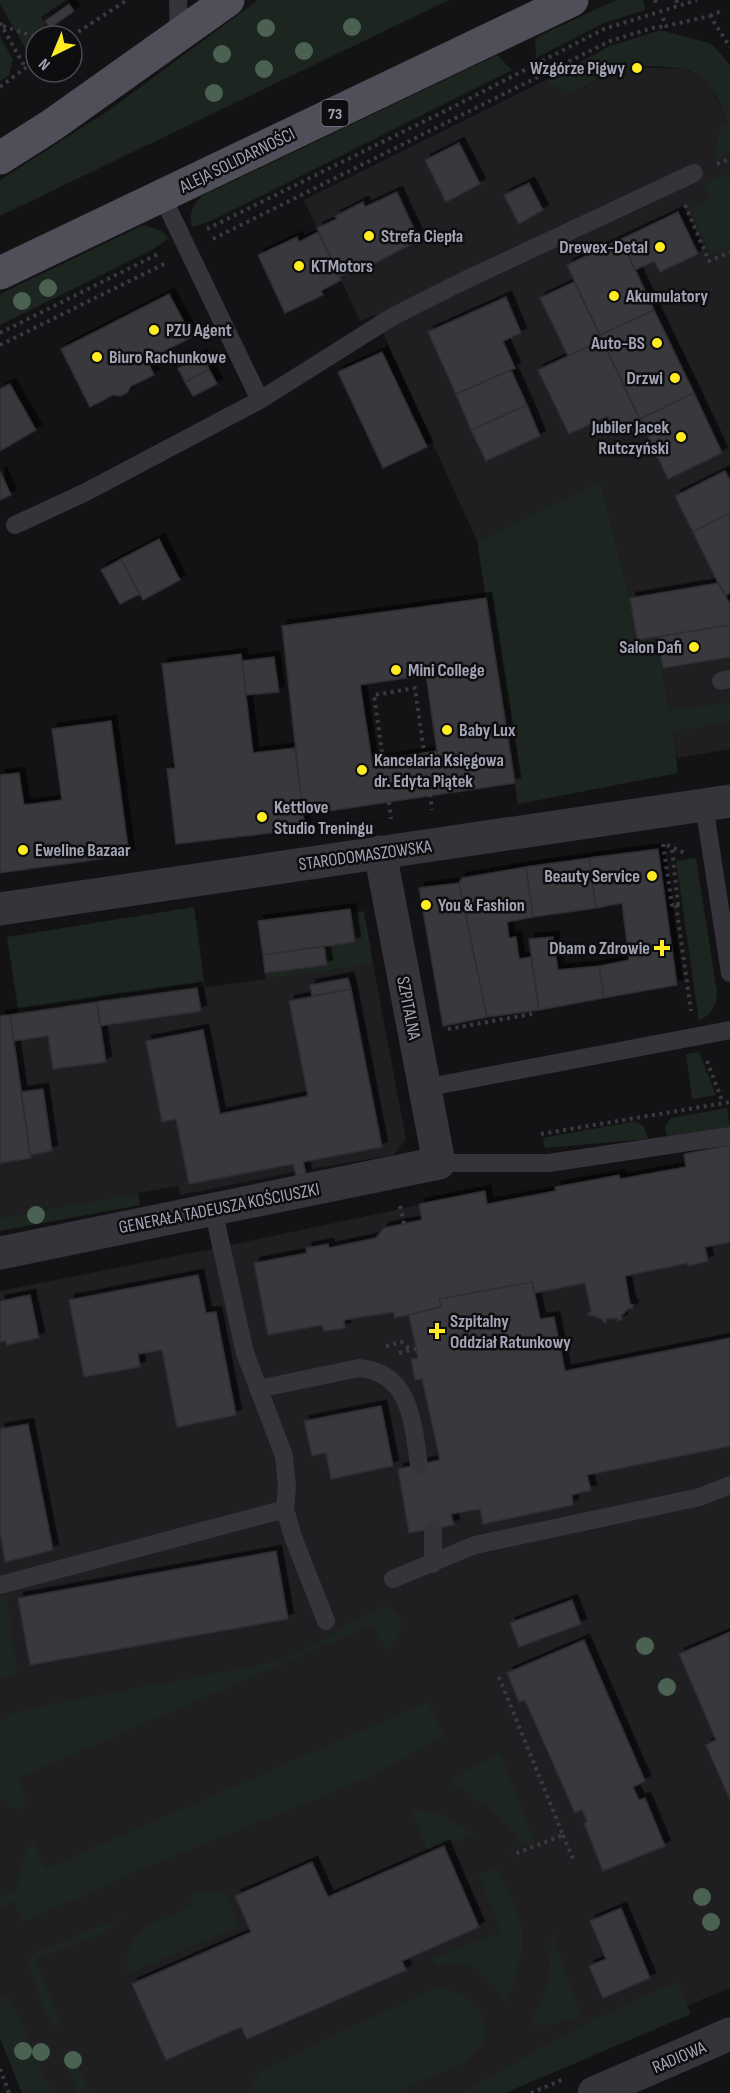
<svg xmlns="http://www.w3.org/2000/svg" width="730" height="2093" font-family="'Sofia Sans Condensed',sans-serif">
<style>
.built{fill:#1f1f22}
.green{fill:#1d2520}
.building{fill:#38383d;stroke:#2e2d31;stroke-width:1.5;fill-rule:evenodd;filter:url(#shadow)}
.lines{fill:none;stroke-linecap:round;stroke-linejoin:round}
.path{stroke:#3a3a41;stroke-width:4;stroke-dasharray:3 4.5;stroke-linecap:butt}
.lane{stroke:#34343a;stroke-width:18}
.street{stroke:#34343a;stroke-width:33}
.primary{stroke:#504f59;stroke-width:33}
.tree{fill:#4b6253}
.poi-dot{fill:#feec22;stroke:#0e0e10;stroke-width:2}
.labels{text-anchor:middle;stroke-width:5;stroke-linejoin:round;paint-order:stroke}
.shield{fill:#0e0e10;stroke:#767784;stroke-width:1.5}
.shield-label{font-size:16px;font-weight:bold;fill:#a3a4b6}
.poi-label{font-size:18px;font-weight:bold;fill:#a3a4b6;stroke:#0e0e10;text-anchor:start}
.street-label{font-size:18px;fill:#a3a4b6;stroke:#0e0e10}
</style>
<defs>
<filter id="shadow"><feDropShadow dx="5.5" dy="-5.5" stdDeviation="0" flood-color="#0009"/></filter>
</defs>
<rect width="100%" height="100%" fill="#131315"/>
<path class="built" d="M631,67L682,69L702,76L710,86L728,122L730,145V749L677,758L657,638L637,640L630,598L600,483L477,541L375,315L360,321L304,200L546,80L549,85L574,93L610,72Z
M373,964L406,1139L394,1155L305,1170L296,1176L294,1172L181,1195L178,1186L0,1218V1016Z
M730,1145V1988L603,2040L505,2093H22L0,2038V1291L207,1250L485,1191L487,1204L555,1191V1187L619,1175L620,1179L685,1167L684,1154Z"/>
<path class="green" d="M0,0H66L41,17L53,36H36V52L30,56L0,4Z
M258,0H449L0,216V180L108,111Z
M616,0H643L645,10L604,23L536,58L535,38Z
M660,30L712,44L730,65V153L714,160L719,131L728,122C721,108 715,89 703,78C687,63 630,64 610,72C597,78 585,86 574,93L549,85L546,80L610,46Z
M0,36L13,60L9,75L0,81Z
M497,55L512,70L211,221L192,227C189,214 192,205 202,196Z
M724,174L730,178V247L711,255L690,208L711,198L704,184Z
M143,225L162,231L169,238L152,250L0,325V294Z
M600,482L630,598L637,640L657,637L669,711L730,702V722L673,731L678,773L518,804L477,541Z
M696,858L717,992C717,1006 712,1014 699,1021L676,861Z
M194,907L205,987L19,1014L7,937Z
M364,911L373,964L266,979L265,973L326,965L324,946L354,942L351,913Z
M699,1052L716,1095L692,1099L686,1054Z
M727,1108L730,1127L667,1136L665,1127L671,1118Z
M636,1121L644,1127L648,1139L545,1148L543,1138Z
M138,1193L140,1205L0,1231V1218Z
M6,1595L17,1671L13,1675L0,1679V1597Z
M386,1606C396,1609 400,1616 402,1627C400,1636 395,1644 386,1649L384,1647L372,1625L18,1778L27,1800L24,1808C15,1809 7,1807 1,1799L0,1722L8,1715L32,1708L277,1662L316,1644L373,1610Z
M428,1702L444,1736L365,1779L136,1871L97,1890L23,1921L14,1901L0,1908V1898L17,1889C18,1869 23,1856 33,1840L45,1869Z
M500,1753L535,1842L523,1846C501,1813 481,1801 447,1781Z
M410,1808L436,1812L474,1834L429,1852Z
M497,1867C505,1885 516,1905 521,1924C527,1947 515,1980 506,2002C493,1986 481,1967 460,1963C453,1961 443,1965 436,1966L433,1958L501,1932L479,1875Z
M225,1890L239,1926L127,1974C126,1960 126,1953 133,1941C147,1917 173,1921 192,1903L193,1891L207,1895Z
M122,1917L104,1932L35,1960L61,2023L57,2025L52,2024L41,2003L28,1962L33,1954Z
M552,1934L581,2016L555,2024L531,2026L548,1984Z
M677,1982L691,2014L505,2093H462L594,2019Z
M436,1987L459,1993L478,2010L483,2020L485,2030V2041L467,2061L395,2093H248L259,2073L271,2066Z
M0,1997H7L17,2011L51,2093H22L0,2038Z
M68,2053L77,2063L90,2093H78L63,2056Z"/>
<path class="building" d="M69,4L74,11L50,28L45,21Z
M459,143L480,184L446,202L425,160Z
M529,183L543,210L519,224L504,195Z
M397,192L419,240L362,270L360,268L340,277L317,228L337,219L335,216L363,202L365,207Z
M678,212L698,254L660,272L654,261L635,270L621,239Z
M318,232L341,280L321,291L323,295L285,313L258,255L297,237L299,242Z
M621,239L654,310L600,335L567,265Z
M574,282L602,340L568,356L540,298Z
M169,294L192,337L147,360L154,375L131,386L127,393L120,396L113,395L90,407L61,349Z
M506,297L521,333L503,341L515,368L456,394L428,332Z
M654,310L694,393L640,419L600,335Z
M602,340L640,420L615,432L608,416L569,434L538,370Z
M382,352L427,447L383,468L338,372Z
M202,355L209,369L185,382L178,368Z
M209,369L217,384L193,396L185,382Z
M511,370L527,405L471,430L456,394Z
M10,384L36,430L0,451V389Z
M694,393L722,453L668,479L640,419Z
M527,405L540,436L486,461L471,430Z
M0,471L11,495L0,500Z
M725,471L730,481V513L693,532L675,496Z
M730,513V593L726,595L718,583L693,532Z
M159,539L180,580L143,600L121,559Z
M121,559L140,594L120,604L101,570Z
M718,583L730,604V625L637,640L630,598Z
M486,598L515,783L303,815L282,626ZM426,675L437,751L372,761L360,685Z
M730,625V657L663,668L657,637Z
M241,654L253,753L295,748L305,829L176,844L167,769L175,768L162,664Z
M274,657L279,692L246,695L242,661Z
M111,721L129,855L0,873V775L19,773L24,805L62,800L52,729Z
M658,849L677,985L604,998L599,966L629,960L622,903L596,908L589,858Z
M589,858L596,908L533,917L526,867Z
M526,867L533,917L507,922L509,938L516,937L519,959L531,957L539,1010L487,1017L459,883L462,878Z
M459,883L487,1017L443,1026L419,888Z
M350,909L355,942L263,955L258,921Z
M553,937L558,970L599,966L604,998L539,1010L529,939Z
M324,946L327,965L265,973L263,955Z
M348,978L351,989L312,996L310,985Z
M197,988L201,1011L100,1026L97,1002Z
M351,989L382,1147L303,1162L306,1174L296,1176L293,1164L189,1184L176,1119L162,1122L146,1041L203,1030L220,1114L308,1096L289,1001Z
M97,1002L106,1062L53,1069L48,1036L14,1041L10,1015Z
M10,1015L31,1158L0,1163V1016Z
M43,1089L52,1151L30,1155L21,1092Z
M730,1145V1242L705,1247L708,1261L688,1266V1263L625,1276L630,1304L633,1305L632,1309L629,1308L621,1316L622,1319L618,1321L617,1318L606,1319V1323L603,1322V1320L592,1315L590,1316L588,1314L591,1311L585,1283L535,1293L532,1282L439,1299L441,1307L394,1318V1312L344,1320L345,1328L324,1331L322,1325L268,1335L254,1263L307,1253L306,1248L328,1244L329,1248L376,1238L384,1228L422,1220L419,1204L485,1191L487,1204L556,1191L555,1187L619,1175L620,1179L686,1167L684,1154Z
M198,1275L206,1313L216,1312L236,1415L177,1427L162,1350L138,1354L140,1367L84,1377L69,1300Z
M532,1282L540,1319L554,1317L565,1371L730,1338V1446L587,1475L591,1490L572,1495L573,1505L483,1524L480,1509L451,1514L454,1525L409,1533L398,1469L440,1460L422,1379L415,1380L411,1359L418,1358L409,1315L441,1307L439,1299Z
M30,1295L39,1338L7,1345L5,1341L0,1342V1301Z
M381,1406L393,1466L331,1479L326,1453L312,1456L304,1421Z
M28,1424L53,1550L5,1562L0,1532V1429Z
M276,1551L288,1619L30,1665L18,1598Z
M572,1600L581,1624L519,1647L510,1623Z
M730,1632V1800L706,1745L716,1740L679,1654Z
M584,1640L645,1781L633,1787L639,1800L645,1798L665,1846L603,1871L584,1823L587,1822L582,1809L575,1813L525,1700L519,1702L507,1673Z
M444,1846L479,1927L402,1961L406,1970L247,2039L241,2027L166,2060L132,1984L251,1932L235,1896L312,1862L328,1897Z
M621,1908L650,1978L603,1998L589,1966L606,1959L590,1921Z"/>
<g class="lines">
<path class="path" d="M655,0L657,5
M676,0L679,6
M710,16L721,11
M663,18L666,26L710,16L730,47
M0,23L25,67
M3,26L36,37
M46,36L57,30L61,36
M72,36L127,0
M0,87L36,60
M717,164L730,159
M685,205L709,261L730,252
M207,229L453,107L604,29L697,0
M213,239L610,41L652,28L666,26
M0,333L160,253
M0,345L166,263
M383,760L374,695L415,688L424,752
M430,794L432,810
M389,802L391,819
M663,844L672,905H678L672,849
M667,845L685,853
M676,905L691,1011
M448,1029L532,1014
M707,1061L723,1103
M541,1134L730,1102
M400,1206L404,1224
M386,1346L401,1342L411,1350
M399,1353L416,1349
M499,1677L563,1835L512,1855
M563,1835L574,1861
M0,2069L9,2093
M531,2093L564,2079"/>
<path class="lane" d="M178,0L179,36
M162,196L260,400
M15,525L86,492L260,400L392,317L457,284L694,173
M721,681L730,679
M704,805L730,973
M424,1088L730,1030
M439,1163H549L730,1136
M213,1209L245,1353L284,1456L287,1486L285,1509L293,1537L326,1621
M258,1389L359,1368C411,1372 413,1424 419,1465
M433,1564V1529
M393,1579L475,1545L700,1497L730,1485
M0,1585L285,1509"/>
<path class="street" d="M0,909L730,801
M0,1253L439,1163L380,852
M594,2093L730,2034"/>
<path class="primary" d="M0,158L52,125L228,0
M0,273L572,0"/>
</g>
<g class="tree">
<circle cx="352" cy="27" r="9"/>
<circle cx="266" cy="28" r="9"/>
<circle cx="304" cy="51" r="9"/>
<circle cx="222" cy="54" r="9"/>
<circle cx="264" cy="69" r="9"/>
<circle cx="214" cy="93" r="9"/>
<circle cx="48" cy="288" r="9"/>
<circle cx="22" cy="301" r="9"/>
<circle cx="36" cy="1215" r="9"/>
<circle cx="645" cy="1646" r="9"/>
<circle cx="667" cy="1687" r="9"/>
<circle cx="702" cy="1897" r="9"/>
<circle cx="711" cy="1922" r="9"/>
<circle cx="23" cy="2051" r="9"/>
<circle cx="41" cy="2052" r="9"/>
<circle cx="73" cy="2060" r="9"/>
</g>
<g class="poi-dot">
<circle cx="637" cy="68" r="6"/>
<circle cx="369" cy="236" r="6"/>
<circle cx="660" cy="247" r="6"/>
<circle cx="299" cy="266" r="6"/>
<circle cx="614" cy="296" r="6"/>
<circle cx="154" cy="330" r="6"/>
<circle cx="657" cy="343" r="6"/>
<circle cx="97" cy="357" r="6"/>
<circle cx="675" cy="378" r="6"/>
<circle cx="681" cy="437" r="6"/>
<circle cx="694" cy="647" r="6"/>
<circle cx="396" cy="670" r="6"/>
<circle cx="447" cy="730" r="6"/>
<circle cx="362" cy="770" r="6"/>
<circle cx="262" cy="817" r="6"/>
<circle cx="23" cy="850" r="6"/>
<circle cx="652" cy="876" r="6"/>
<circle cx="426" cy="905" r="6"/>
<path d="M659 939h6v6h6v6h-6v6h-6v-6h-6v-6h6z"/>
<path d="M434 1322h6v6h6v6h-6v6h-6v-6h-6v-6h6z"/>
</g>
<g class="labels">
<rect class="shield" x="321.5" y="100" width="27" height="26" rx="4.5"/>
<g class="shield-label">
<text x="335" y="119">73</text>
</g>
<g class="poi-label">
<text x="625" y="74" text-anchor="end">Wzgórze Pigwy</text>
<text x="381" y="242">Strefa Ciepła</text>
<text x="648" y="253" text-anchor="end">Drewex-Detal</text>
<text x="311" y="272">KTMotors</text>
<text x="626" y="302">Akumulatory</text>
<text x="166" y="336">PZU Agent</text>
<text x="645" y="349" text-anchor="end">Auto-BS</text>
<text x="109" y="363">Biuro Rachunkowe</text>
<text x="663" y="384" text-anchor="end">Drzwi</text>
<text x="669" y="433" text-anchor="end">Jubiler Jacek<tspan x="669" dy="21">Rutczyński</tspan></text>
<text x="682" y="653" text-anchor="end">Salon Dafi</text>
<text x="408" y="676">Mini College</text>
<text x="459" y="736">Baby Lux</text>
<text x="374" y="766">Kancelaria Księgowa<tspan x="374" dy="21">dr. Edyta Piątek</tspan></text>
<text x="274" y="813">Kettlove<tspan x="274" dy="21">Studio Treningu</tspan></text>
<text x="35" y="856">Eweline Bazaar</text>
<text x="640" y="882" text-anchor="end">Beauty Service</text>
<text x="438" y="911">You &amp; Fashion</text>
<text x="650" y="954" text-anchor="end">Dbam o Zdrowie</text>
<text x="450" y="1327">Szpitalny<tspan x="450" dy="21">Oddział Ratunkowy</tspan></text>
</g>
<g class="street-label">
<text transform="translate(237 160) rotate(-26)" y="6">ALEJA SOLIDARNOŚCI</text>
<text transform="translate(365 855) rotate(-8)" y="6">STARODOMASZOWSKA</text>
<text transform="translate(409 1008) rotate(79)" y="6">SZPITALNA</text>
<text transform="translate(219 1208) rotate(-11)" y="6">GENERAŁA TADEUSZA KOŚCIUSZKI</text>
<text transform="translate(679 2057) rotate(-23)" y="6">RADIOWA</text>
</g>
</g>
<g transform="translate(54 54) rotate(223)"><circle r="28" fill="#0e0e10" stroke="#4a4a52" stroke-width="1.5"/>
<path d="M0-4.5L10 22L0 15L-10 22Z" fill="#feec22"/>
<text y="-9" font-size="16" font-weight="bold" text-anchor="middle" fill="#a3a4b6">N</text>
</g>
</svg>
